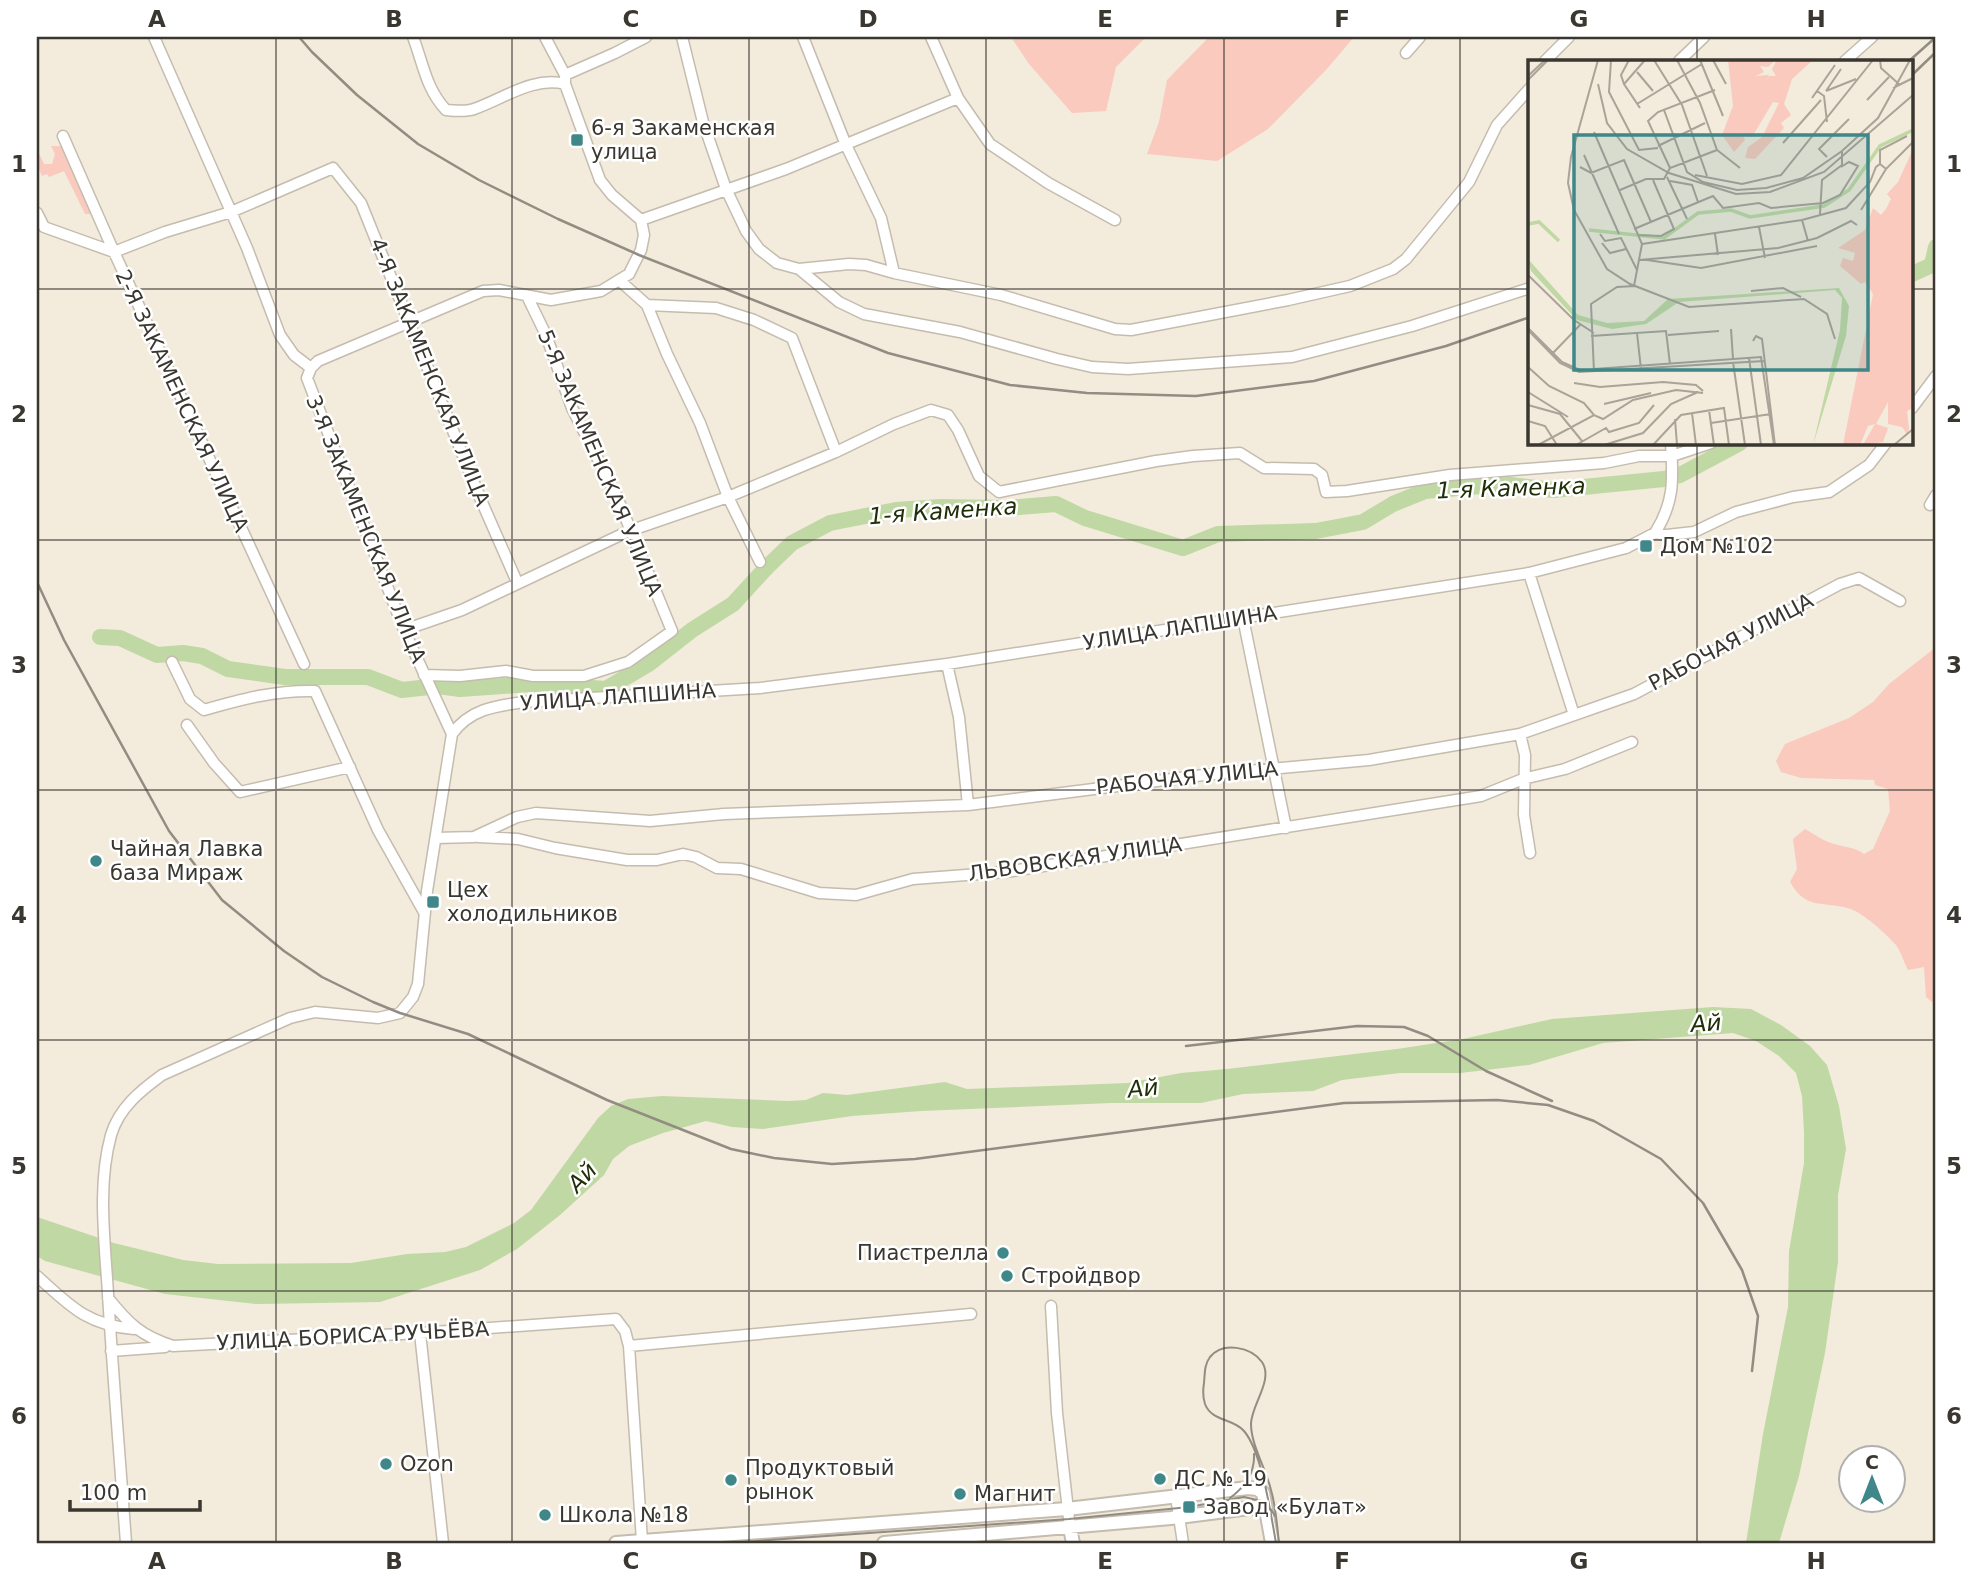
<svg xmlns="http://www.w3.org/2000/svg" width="1973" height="1580" font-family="'DejaVu Sans',sans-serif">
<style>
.green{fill:#f9cabd}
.water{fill:#c0d8a3}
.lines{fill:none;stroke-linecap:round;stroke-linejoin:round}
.river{stroke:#c0d8a3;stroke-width:16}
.minor-casing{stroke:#c4bcae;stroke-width:13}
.major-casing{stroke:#c4bcae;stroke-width:16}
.minor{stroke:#fff;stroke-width:10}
.major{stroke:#fff;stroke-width:12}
.tram{stroke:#928c82;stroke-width:2}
.rail{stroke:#928c82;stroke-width:2.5}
.grid{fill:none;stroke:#3a3731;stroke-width:2;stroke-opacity:0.55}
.poi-dot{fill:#3f8788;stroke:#fff;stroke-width:2.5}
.labels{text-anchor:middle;stroke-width:5;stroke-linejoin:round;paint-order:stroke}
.poi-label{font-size:21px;fill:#3a3731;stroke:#fff;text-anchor:start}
.street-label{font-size:21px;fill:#3a3731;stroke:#fff}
.water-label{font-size:23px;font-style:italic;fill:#202f08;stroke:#fff}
.inset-river{fill:none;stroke:#c0d8a3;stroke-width:3.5}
.inset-road{fill:none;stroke:#a9a398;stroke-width:2}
.view{fill:#3f8788;fill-opacity:0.15;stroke:#3f8788;stroke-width:3.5}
.inset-edge{fill:none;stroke:#3a3731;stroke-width:3.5}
.neatline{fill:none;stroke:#3a3731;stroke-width:2.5}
.grid-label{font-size:23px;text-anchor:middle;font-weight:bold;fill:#3a3731}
</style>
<rect width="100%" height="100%" fill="#f3ebdc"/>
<path class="green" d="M1011,37H1146L1116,67L1106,111L1072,113L1029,64Z
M1209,37H1354L1326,70L1268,129L1217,161L1147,154L1159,122L1167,80Z
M51,146H62L92,210L90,214H85L64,171L49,177L47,174L42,176L37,165V149L44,164H52L55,154Z
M1936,647V1000L1932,1002L1926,997L1924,967L1908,970C1904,962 1901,952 1896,945C1886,934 1862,911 1847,908C1822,901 1806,910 1790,882L1797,869L1793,839L1805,829C1814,834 1822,840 1831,843C1842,847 1856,847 1864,854L1873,849L1890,811L1888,789L1875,785L1874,780L1801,778L1781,772L1776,761L1785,744L1849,718L1873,702L1889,684Z"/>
<path class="water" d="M1713,1007L1751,1009L1781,1025L1810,1046L1827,1065L1839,1106L1846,1149L1838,1195V1262L1825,1353L1799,1476L1779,1543H1746L1763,1434L1788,1307L1789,1251L1804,1163V1132L1802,1096L1796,1073L1779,1056L1756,1041L1733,1033L1603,1043L1529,1065L1460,1073H1400L1342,1080L1313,1091L1243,1094L1201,1103H1111L921,1111L852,1116L763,1129L732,1127L706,1121L663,1133L629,1146L613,1159L604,1175L560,1215L517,1249L480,1270L380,1302L257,1304L165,1294L45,1261L37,1256V1217L114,1243L183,1260L218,1264L351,1263L407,1254L445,1252L466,1247L514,1223L531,1210L598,1118L611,1106L628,1099L662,1096L789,1101L806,1100L823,1093L847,1095L945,1082L967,1089L1128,1083L1181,1073L1227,1069L1397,1049L1463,1039L1552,1019Z"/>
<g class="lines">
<path class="river" d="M1912,274L1932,265L1936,247
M100,637L120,638L157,655L183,653L202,656L228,669L285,677H368L402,690L438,686L460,689L531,684L606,689L650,663L692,630L733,604L767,567L792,543L830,523L896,510L941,507L1007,508L1056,504L1085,518L1183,548L1218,534L1316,531L1363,522L1393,504L1425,491L1503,484L1553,490L1664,479L1680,475L1740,443"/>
<defs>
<path id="minor" d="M154,37L247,248L280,335L294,355L311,368
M413,37C423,63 426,89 446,110C455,111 465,112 474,109C503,99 533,76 565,84
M545,37L565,75V84L600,180L612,195L641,220
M682,37L703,122L726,189L746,231L759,249L777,263L799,269L849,264L866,265L894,273L1001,295L1115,329L1131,330L1288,300L1350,286L1393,269L1406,259L1469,182L1497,125L1530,88
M803,37L846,145L881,218L894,273
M931,37L958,98L990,144L1048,183L1115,220
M1406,53L1420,37
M1545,61L1569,37
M1679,61L1704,37
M1845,61L1872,37
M565,75L615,53L646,37
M63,136L114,252L304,664
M37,213L44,227L114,252L165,232L231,212L333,168L361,203L481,500L517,582
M641,220L786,169L958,98
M799,269L839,302L864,314L960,332L1057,359L1092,367L1128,369L1292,357L1412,326L1530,288
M619,280L647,305L667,354L700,423L728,497L760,562
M647,305L716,308L754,320L792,338L836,452
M1912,408L1936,376
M1930,505L1936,495
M1655,533C1675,501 1673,479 1671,443
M1529,573L1574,715
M1243,618L1286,828
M404,630L462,610L629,531L728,497L836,452L894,424L931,410L948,415L958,430L979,476L999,492L1156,461L1193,456L1240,453L1264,468L1314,469L1322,475L1326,492L1347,491L1450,475L1604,463L1639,456H1672L1711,443
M172,662L190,699L204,710C242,699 276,690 315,691L378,830L424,912
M947,664L959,717L968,805
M424,675L460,676L506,671L533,676H584L628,662L672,631L617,497L572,408L546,335L527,296
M187,725L214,763L240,792L350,767
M452,734C470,709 495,706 524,702L760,688L947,664L1529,573L1626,548L1655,533L1667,535L1694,532L1736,512L1793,497L1829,492L1869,465L1886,443
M1520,734L1525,755L1524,815L1530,853
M478,837L518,839L555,848L627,860H657L683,854L696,857L717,868L741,869L819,893L856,895L913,879L1006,872L1481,796L1523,779L1565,769L1632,742
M436,838L474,837L517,817L536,813L650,821L724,814L968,805L1204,775L1369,760L1520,734L1634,694L1840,584L1859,578L1900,601
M37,1276C70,1306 87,1325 134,1329
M108,1298C129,1324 141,1336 173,1346L420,1333L616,1319L625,1331L629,1346L642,1541
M1051,1306L1057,1413L1070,1528
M420,1333L443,1543
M629,1346L971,1314
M111,1351L165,1347
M1176,1497L1183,1543
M126,1543C120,1460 113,1377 108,1294C105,1242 97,1186 111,1135C119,1108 140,1091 162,1075L290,1018L315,1012L378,1018L400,1013L413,997L418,984L427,891L452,734L404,630L307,378L311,368L318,361L483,291L499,290L551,300L601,291L629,274L641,250L644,235L641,220"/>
<path id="major" d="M1070,1528L1073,1543
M616,1543L1067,1509L1248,1488L1257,1489L1263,1493L1272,1543
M884,1543L1171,1518L1265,1506"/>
</defs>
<use href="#minor" class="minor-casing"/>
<use href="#major" class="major-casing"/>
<use href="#minor" class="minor"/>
<use href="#major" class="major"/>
<path class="tram" d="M1230,1498C1245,1487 1255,1473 1254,1454
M728,1543L1069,1519L1189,1507L1244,1497L1266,1502L1275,1516
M1276,1543C1271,1515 1262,1452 1244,1431C1233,1418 1212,1422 1205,1404C1203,1398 1203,1389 1204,1383C1205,1374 1204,1365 1210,1357C1223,1341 1251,1347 1262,1362C1274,1380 1251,1405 1251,1424C1251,1445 1266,1469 1271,1490C1276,1507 1277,1526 1279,1543"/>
<path class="rail" d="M299,37L312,52L357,95L418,144L479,180L558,219L639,255L888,353L1010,385L1087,393L1196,396L1314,381L1446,346L1530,317
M1909,61L1936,37
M1912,75L1936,52
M37,582L64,640L169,831L222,900L284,951L322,977L373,1002L400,1013L468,1034L607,1100L731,1149L774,1158L832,1164L915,1159L1344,1103L1497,1100L1548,1105L1594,1121L1661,1159L1703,1203L1742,1270L1758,1316L1752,1371
M1186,1046L1357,1026L1404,1027L1428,1036L1486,1071L1552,1101"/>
</g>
<path class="grid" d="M276,37V1543M512,37V1543M749,37V1543M986,37V1543M1224,37V1543M1460,37V1543M1697,37V61M37,289H1530M1912,289H1936M1697,443V1543M37,540H1936M37,790H1936M37,1040H1936M37,1291H1936"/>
<g class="poi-dot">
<rect x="570" y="133" width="14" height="14" rx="3.5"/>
<rect x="1639" y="539" width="14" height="14" rx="3.5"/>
<circle cx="96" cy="861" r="7"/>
<rect x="426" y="895" width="14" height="14" rx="3.5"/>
<circle cx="1003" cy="1253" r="7"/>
<circle cx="1007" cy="1276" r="7"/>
<circle cx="386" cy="1464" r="7"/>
<circle cx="1160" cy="1479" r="7"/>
<circle cx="731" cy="1480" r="7"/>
<circle cx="960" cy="1494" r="7"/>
<rect x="1182" y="1500" width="14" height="14" rx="3.5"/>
<circle cx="545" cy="1515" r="7"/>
</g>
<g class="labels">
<g class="poi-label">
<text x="591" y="135">6-я Закаменская<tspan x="591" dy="24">улица</tspan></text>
<text x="1660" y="553">Дом №102</text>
<text x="110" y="856">Чайная Лавка<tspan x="110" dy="24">база Мираж</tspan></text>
<text x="447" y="897">Цех<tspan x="447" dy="24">холодильников</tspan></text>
<text x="989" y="1260" text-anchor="end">Пиастрелла</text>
<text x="1021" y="1283">Стройдвор</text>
<text x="400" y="1471">Ozon</text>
<text x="745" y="1475">Продуктовый<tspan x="745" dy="24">рынок</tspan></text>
<text x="1174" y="1486">ДС № 19</text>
<text x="974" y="1501">Магнит</text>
<text x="1203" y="1514">Завод «Булат»</text>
<text x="559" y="1522">Школа №18</text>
</g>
<g class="street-label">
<text transform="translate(430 372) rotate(68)" y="7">4-Я ЗАКАМЕНСКАЯ УЛИЦА</text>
<text transform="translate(182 401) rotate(65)" y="7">2-Я ЗАКАМЕНСКАЯ УЛИЦА</text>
<text transform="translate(600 463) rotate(67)" y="7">5-Я ЗАКАМЕНСКАЯ УЛИЦА</text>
<text transform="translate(366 529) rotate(68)" y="7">3-Я ЗАКАМЕНСКАЯ УЛИЦА</text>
<text transform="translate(1180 628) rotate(-9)" y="7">УЛИЦА ЛАПШИНА</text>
<text transform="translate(1731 642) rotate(-28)" y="7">РАБОЧАЯ УЛИЦА</text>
<text transform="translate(618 697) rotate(-4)" y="7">УЛИЦА ЛАПШИНА</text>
<text transform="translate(1187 778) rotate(-6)" y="7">РАБОЧАЯ УЛИЦА</text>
<text transform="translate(1075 859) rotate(-8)" y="7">ЛЬВОВСКАЯ УЛИЦА</text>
<text transform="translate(353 1336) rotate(-3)" y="7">УЛИЦА БОРИСА РУЧЬЁВА</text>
</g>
<g class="water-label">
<text transform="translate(1511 488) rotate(-2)" y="8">1-я Каменка</text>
<text transform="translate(943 511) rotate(-4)" y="8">1-я Каменка</text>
<text transform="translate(1706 1023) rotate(-4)" y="8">Ай</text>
<text transform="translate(1143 1088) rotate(-6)" y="8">Ай</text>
<text transform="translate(582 1177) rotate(-47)" y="8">Ай</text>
</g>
</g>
<g transform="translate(1528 60)">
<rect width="385" height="385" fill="#f3ebdc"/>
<path d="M200,0H247L240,7L232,6L236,12L227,16L241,15L237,24L241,16H248L244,9L249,0H285L264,19L256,44L263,55L253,63L256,68L227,99L217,98L220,87L234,77L251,43L245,42L224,77L214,73L217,80L206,92L194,75L205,46ZM385,89V348L379,351L381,369L379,374L374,367L360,364V342L348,364L360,368L355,382L335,385L347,364L340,366L332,385H315L345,234L337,222L333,224L312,206L315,198L325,201L327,193L310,188L337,170L345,148L353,155L358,149L363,139L359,134L370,122Z" fill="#f9cabd"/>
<path d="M0,199L50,255L79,263L116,261L140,239L311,228L321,246L318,276L285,385L312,270L314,238L307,230L151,242L118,264L84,269L49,260L3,211Z" fill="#c0d8a3"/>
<path class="inset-river" d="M0,164L11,162L31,181M61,170L136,178L170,153L203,150L222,157L296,146L321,130L352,86L385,70"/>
<path class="inset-road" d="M70,0L43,97L40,123L46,150L79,209L102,224L161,247L276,239L299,254L307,279M83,0L81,32L111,90L130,88M126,0L154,45L179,116M149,0L172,43L189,90L212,108M172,0L195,56M185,0L198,24M352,0L353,8L372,25M109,12L125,31M0,16L17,0M0,20L20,0M70,24L79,63L99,89L141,113L208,134L242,132L296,112L385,35M96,24L93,15L101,0M365,28L385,18M289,31L296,36L299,62M298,31L328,19M298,31L313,9M284,38L307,5M339,40L361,17M109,44L174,4M112,48L96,24L117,0M136,50L159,112L175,122L209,130L238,128L275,118L314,91L350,58L382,0M255,83L293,40M130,86L177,63M56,95L91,174M299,97L291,89L321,59M352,104V90L379,76M52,107L63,113L96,100L123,162M142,108L120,61L130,52L187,30M167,115L214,124L253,115L345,0M139,117L159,159M142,121L164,125L170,142M92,130L118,119H136L142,108L189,90M333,150L358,109M292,154L294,120L314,105V91M274,160L280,181M231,167L237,198M106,169L185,136L195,148L231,143L243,148L295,143L312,135L330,106L321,102L313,107M72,174L77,181L93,178L109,210M187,174L190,195M109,175L133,176L146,169L125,120M74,183L82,193L98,189M114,184L274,160L318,148L342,122L348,107L352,104L358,109L385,82M111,200L250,188L289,178L323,161L329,165M119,200L173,208L289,186M0,215L46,260L66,273M223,231L255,228L273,237M0,268L34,302L52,310L233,297L246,385M203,269L205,299M0,270L32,303L51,312L236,301M109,273L113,309M140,275L191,271M63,276L138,271L142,304M225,281L228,276L234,279L247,385M25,293L52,265M221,298L233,385M205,302L217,385M0,307L21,326L56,343L66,355M66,312L63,244L89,227L106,226L114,184L66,72M46,323L72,327L135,322L168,325L175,331M0,332L40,357M76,344L123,333M0,345L32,354L54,381M181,350L186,385M164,353L168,385M147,359L149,385M0,361L17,366L29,385M183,363L243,354M10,385L66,355L75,359L105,340L148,330L175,333M48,385L78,368L81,372L111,363L126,345M76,385L115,373L143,344L170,332M125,385L153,355L196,348L201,385M366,385L385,369"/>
<path class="view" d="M46,75H340V310H46Z"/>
<rect width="385" height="385" class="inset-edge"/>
</g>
<rect width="1973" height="1580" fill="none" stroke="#ffffff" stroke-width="77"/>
<g transform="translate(1872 1479)"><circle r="33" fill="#ffffff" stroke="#b0afad" stroke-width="2"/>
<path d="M0-5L12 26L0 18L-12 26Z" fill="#3f8788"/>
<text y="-10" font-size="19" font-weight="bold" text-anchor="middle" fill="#3a3731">С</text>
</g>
<path d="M70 1500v10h130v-10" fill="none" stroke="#3a3731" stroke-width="3.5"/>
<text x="80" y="1500" font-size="21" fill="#3a3731" stroke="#ffffff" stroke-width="5" paint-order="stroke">100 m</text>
<rect x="38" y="38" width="1896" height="1504" class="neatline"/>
<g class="grid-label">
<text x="157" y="27">A</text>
<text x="394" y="27">B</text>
<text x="631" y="27">C</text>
<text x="868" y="27">D</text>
<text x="1105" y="27">E</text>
<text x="1342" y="27">F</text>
<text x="1579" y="27">G</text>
<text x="1816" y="27">H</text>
<text x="19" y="172">1</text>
<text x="1954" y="172">1</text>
<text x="19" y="422">2</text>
<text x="1954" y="422">2</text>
<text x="19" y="673">3</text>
<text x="1954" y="673">3</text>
<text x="19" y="923">4</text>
<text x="1954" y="923">4</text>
<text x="19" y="1174">5</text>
<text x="1954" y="1174">5</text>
<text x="19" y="1424">6</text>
<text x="1954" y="1424">6</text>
<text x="157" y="1569">A</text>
<text x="394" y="1569">B</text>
<text x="631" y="1569">C</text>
<text x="868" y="1569">D</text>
<text x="1105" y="1569">E</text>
<text x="1342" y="1569">F</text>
<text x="1579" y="1569">G</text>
<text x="1816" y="1569">H</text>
</g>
</svg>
